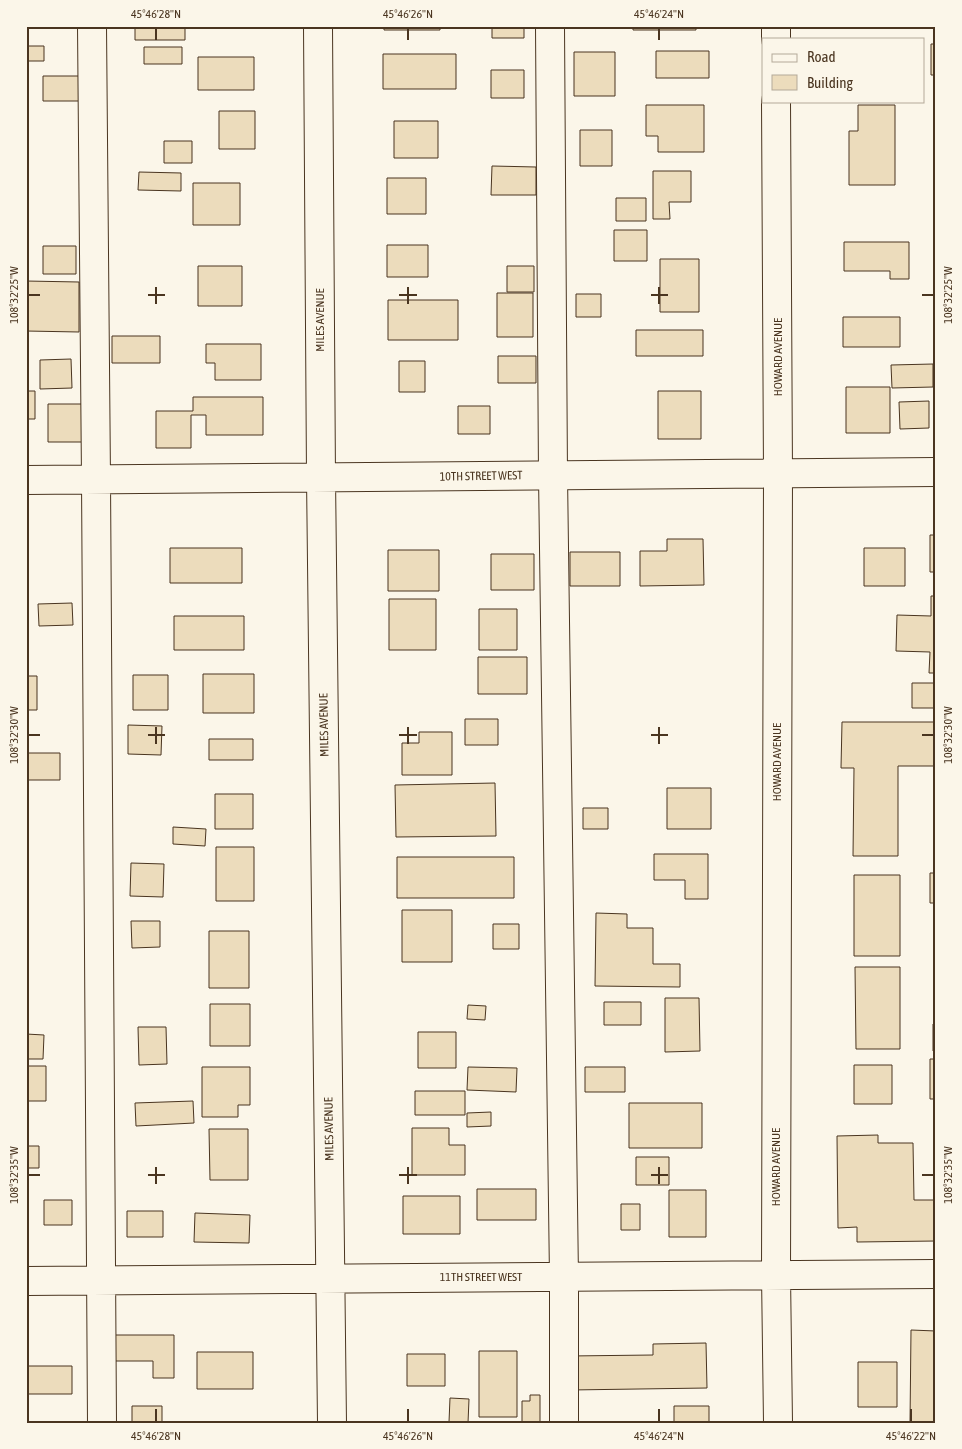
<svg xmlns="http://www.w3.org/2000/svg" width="962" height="1449" font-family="'Asap Condensed',sans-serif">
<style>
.building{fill:#ecdcbc;stroke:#4a3520}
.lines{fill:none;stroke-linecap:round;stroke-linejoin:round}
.minor-casing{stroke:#4a3520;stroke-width:30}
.minor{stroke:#fbf6e9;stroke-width:28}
.ticks{fill:none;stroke:#4a3520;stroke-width:2}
.labels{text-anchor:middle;stroke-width:4;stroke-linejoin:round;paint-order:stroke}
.street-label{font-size:12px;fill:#4a3520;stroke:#fbf6e9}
.neatline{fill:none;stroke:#4a3520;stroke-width:2}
.ticks-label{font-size:12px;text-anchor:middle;fill:#4a3520}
</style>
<rect width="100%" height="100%" fill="#fbf6e9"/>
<path class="building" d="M135,26H185V40H135Z
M384,26H440V30H384Z
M492,26H524V38H492Z
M633,26H696V30H633Z
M931,44H936V75H931Z
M26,46H44V61H26Z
M144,47H182V64H144Z
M656,51H709V78H656Z
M574,52H615V96H574Z
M383,54H456V89H383Z
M198,57H254V90H198Z
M491,70H524V98H491Z
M43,76H79V101H43Z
M646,105H704V152H658V136H646Z
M858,105H895V185H849V131H858Z
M219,111H255V149H219Z
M394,121H438V158H394Z
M580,130H612V166H580Z
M164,141H192V163H164Z
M492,166L536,167V195H491Z
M653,171H691V202H669L670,219H653Z
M139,172L181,173V191L138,190Z
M387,178H426V214H387Z
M193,183H240V225H193Z
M616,198H646V221H616Z
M614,230H647V261H614Z
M844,242H909V279H890V271H844Z
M387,245H428V277H387Z
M43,246H76V274H43Z
M660,259H699V312H660Z
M198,266H242V306H198Z
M507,266H534V292H507Z
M26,281L79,282V332L26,331Z
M497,293H533V337H497Z
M576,294H601V317H576Z
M388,300H458V340H388Z
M843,317H900V347H843Z
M636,330H703V356H636Z
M112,336H160V363H112Z
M206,344H261V380H215V363H206Z
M498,356H536V383H498Z
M71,359L72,388L40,389V360Z
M399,361H425V392H399Z
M933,364V387L892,388L891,365Z
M846,387H890V433H846Z
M26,391H35V419H26Z
M658,391H701V439H658Z
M193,397H263V435H206V415H191V448H156V411H193Z
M929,401V428L900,429L899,402Z
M48,404H82V442H48Z
M458,406H490V434H458Z
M930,535H936V572H930Z
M667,539H703L704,585L640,586V551H667Z
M170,548H242V583H170Z
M864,548H905V586H864Z
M388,550H439V591H388Z
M570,552H620V586H570Z
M491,554H534V590H491Z
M931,596H936V673H929L930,652L896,651L897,615L931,616Z
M389,599H436V650H389Z
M72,603L73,625L39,626L38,604Z
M479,609H517V650H479Z
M174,616H244V650H174Z
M478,657H527V694H478Z
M203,674H254V713H203Z
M133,675H168V710H133Z
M26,676H37V710H26Z
M912,683H936V708H912Z
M465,719H498V745H465Z
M842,722H936V766H898V856H853L854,768H841Z
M128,725L162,726L161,755L128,754Z
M419,732H452V775H402V743H419Z
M209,739H253V760H209Z
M26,753H60V780H26Z
M495,783L496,836L396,837L395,785Z
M667,788H711V829H667Z
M215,794H253V829H215Z
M583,808H608V829H583Z
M173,827L206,829L205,846L173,844Z
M216,847H254V901H216Z
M654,854H708V899H685V880H654Z
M397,857H514V898H397Z
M131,863L164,864L163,897L130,896Z
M930,873H936V903H930Z
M854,875H900V956H854Z
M402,910H452V962H402Z
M596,913L627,914V928H653V964H680V987L595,986Z
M131,921H160V947L132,948Z
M493,924H519V949H493Z
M209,931H249V988H209Z
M855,967H900V1049H856Z
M665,998H699L700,1051L665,1052Z
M604,1002H641V1025H604Z
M210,1004H250V1046H210Z
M468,1005L486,1006L485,1020L467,1019Z
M933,1024H936V1051H933Z
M138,1027H166L167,1064L139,1065Z
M418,1032H456V1068H418Z
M26,1034L44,1035L43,1059H26Z
M930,1059H936V1099H930Z
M854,1065H892V1104H854Z
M26,1066H46V1101H26Z
M202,1067H250V1105H238V1117H202Z
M468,1067L517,1068L516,1092L467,1090Z
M585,1067H625V1092H585Z
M415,1091H465V1115H415Z
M193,1101L194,1123L136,1126L135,1103Z
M629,1103H702V1148H629Z
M491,1112V1126L467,1127V1113Z
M412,1128H449V1145H465V1175H412Z
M209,1129H248V1180H210Z
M878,1135V1143H913L914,1200H936V1241L857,1242V1227L838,1228L837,1136Z
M26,1146H39V1168H26Z
M636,1157H669V1185H636Z
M477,1189H536V1220H477Z
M669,1190H706V1237H669Z
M403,1196H460V1234H403Z
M44,1200H72V1225H44Z
M621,1204H640V1230H621Z
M127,1211H163V1237H127Z
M195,1213L250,1215L249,1243L194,1242Z
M911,1330L936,1331V1423H910Z
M113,1335H174V1378H153V1361H113Z
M706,1343L707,1388L570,1390L569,1356L653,1355V1344Z
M479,1351H517V1417H479Z
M197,1352H253V1389H197Z
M407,1354H445V1386H407Z
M858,1362H897V1407H858Z
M26,1366H72V1394H26Z
M530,1395H540V1423H522V1401H530Z
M450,1398L469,1399L468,1423L449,1422Z
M132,1406H162V1423H132Z
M674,1406H709V1423H674Z"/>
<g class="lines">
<defs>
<path id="minor" d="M92,26L96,479L102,1423
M318,26L321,477L332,1423
M550,26L553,475L564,1277V1423
M776,26V39
M776,101L778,473L776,1275L778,1423
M26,480L936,472
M26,1281L936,1274"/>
</defs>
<use href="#minor" class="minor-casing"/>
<use href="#minor" class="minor"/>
</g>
<path class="ticks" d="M156,28V40M408,28V40M659,28V40M156,287V304M408,287V304M659,287V304M28,295H40M148,295H165M399,295H417M651,295H668M922,295H934M156,727V744M408,727V744M659,727V744M28,735H40M148,735H165M399,735H417M651,735H668M922,735H934M156,1167V1184M408,1167V1184M659,1167V1184M28,1175H40M148,1175H165M399,1175H417M651,1175H668M922,1175H934M156,1409V1422M408,1409V1422M659,1409V1422M911,1409V1422"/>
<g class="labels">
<g class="street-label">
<text transform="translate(320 320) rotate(-90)" y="4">MILES AVENUE</text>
<text transform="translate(778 357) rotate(-90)" y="4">HOWARD AVENUE</text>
<text transform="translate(481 476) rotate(-1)" y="4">10TH STREET WEST</text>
<text transform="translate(324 725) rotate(-91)" y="4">MILES AVENUE</text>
<text transform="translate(777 762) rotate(-90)" y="4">HOWARD AVENUE</text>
<text transform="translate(329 1129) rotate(-91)" y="4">MILES AVENUE</text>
<text transform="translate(776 1167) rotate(-90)" y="4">HOWARD AVENUE</text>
<text x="481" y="1281">11TH STREET WEST</text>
</g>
</g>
<rect width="962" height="1449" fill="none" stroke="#fbf6e9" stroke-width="55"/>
<rect x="762" y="38" width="162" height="65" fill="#fbf6e9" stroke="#b4a999"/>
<rect x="772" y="54" width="25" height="8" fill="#fbf6e9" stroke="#b4a999"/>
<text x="807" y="62" font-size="15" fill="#4a3520">Road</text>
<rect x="772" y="75" width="25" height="15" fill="#ecdcbc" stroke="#b4a999"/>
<text x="807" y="88" font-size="15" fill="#4a3520">Building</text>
<rect x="28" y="28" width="906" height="1394" class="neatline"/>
<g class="ticks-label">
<text x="156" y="18">45°46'28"N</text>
<text x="408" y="18">45°46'26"N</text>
<text x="659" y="18">45°46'24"N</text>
<text transform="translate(948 295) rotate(-90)" y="4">108°32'25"W</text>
<text transform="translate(14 295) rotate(-90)" y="4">108°32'25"W</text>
<text transform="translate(948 735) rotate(-90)" y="4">108°32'30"W</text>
<text transform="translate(14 735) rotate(-90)" y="4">108°32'30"W</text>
<text transform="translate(948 1175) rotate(-90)" y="4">108°32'35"W</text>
<text transform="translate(14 1175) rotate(-90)" y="4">108°32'35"W</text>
<text x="156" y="1440">45°46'28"N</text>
<text x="408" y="1440">45°46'26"N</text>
<text x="659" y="1440">45°46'24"N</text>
<text x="911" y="1440">45°46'22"N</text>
</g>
</svg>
